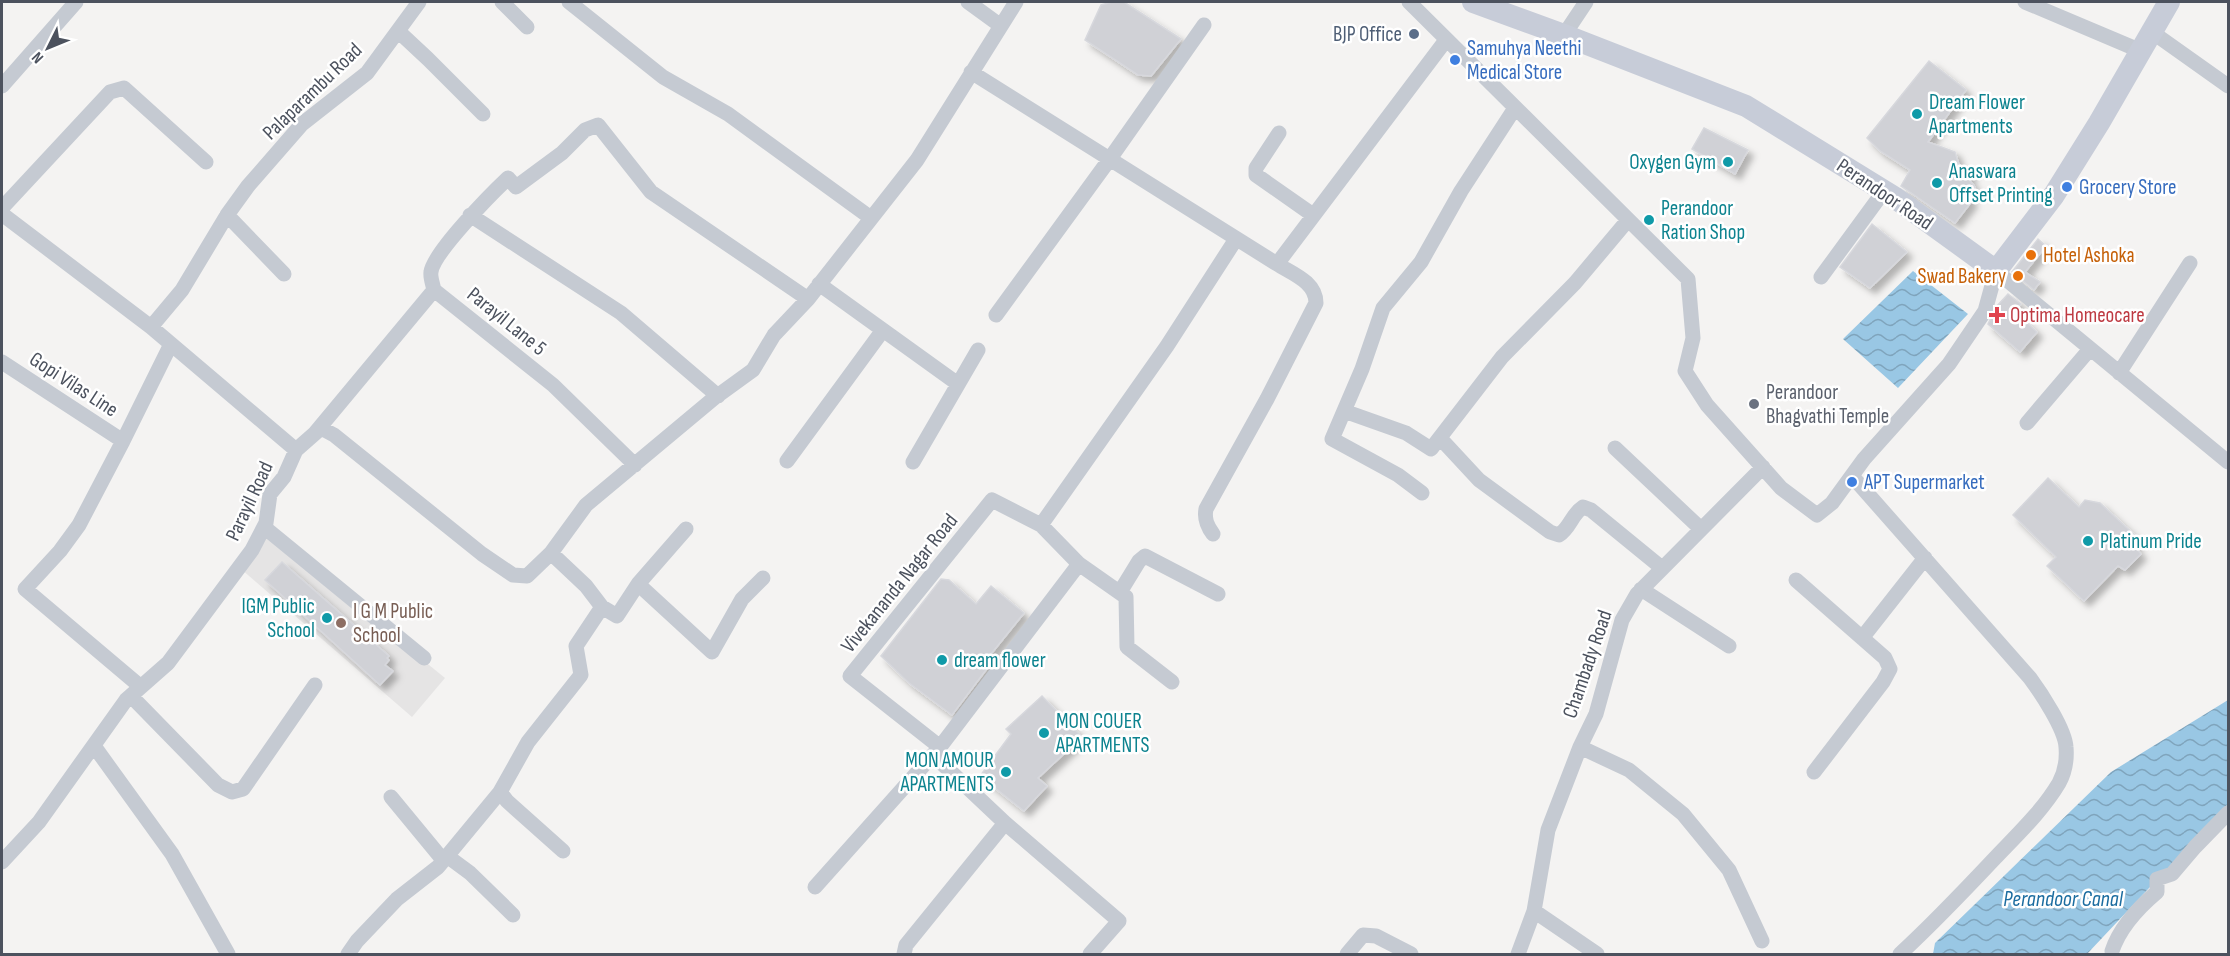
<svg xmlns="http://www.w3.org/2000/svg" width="2230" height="956" font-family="'Sofia Sans Condensed',sans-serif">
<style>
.education{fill:#e5e4e4}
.water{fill:url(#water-waves)}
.building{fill:#d0d1d6;stroke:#d7d8dd;stroke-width:1.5;filter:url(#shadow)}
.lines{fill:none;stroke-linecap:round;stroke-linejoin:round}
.street{stroke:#c5cad2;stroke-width:15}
.secondary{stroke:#c7ccd8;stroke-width:22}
.service-dot{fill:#5c6f8a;stroke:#fff;stroke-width:2}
.shop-dot{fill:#3f7fe0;stroke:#fff;stroke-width:2}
.culture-dot{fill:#0f9aa8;stroke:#fff;stroke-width:2}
.food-dot{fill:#e8710a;stroke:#fff;stroke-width:2}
.health-dot{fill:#e0444e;stroke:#fff;stroke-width:2}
.worship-dot{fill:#6b7280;stroke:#fff;stroke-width:2}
.education-dot{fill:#8d6e63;stroke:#fff;stroke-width:2}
.labels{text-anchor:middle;stroke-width:5;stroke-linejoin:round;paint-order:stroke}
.service-label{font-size:21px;fill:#4e5e75;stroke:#fff;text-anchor:end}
.shop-label{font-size:21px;fill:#366cbe;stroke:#fff;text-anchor:start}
.street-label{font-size:21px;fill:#4c525e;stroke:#fff}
.culture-label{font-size:21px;fill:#0d838f;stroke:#fff;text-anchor:start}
.food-label{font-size:21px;fill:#c56008;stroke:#fff;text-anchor:start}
.health-label{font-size:21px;fill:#be3a42;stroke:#fff;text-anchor:start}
.worship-label{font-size:21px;fill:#5b616d;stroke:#fff;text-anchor:start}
.education-label{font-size:21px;fill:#785e54;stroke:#fff;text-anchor:start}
.water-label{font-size:22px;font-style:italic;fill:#1c6da0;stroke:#fff}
</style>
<defs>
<pattern id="water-waves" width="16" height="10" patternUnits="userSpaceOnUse" patternTransform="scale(1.5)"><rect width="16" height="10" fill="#99c7e4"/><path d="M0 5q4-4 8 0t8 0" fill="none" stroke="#7fa4bc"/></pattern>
<filter id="shadow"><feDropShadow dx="5.5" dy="5.5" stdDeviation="3" flood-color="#0004"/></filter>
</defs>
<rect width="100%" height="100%" fill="#f4f3f2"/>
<path class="education" d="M267,533L445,678L412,717L241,569Z"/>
<path class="water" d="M1913,271L1968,314L1898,388L1843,339Z
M2228,700V804L2087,954H1933L1935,943L2111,772Z"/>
<path class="building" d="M1112,2H1124L1181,39L1151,76L1138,75L1085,40L1101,5Z
M1929,61L1966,90L1928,142L1955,152L1959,165L1972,172L1968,178L1975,187L1968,197L1972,201L1955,223L1901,186L1910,170L1880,151L1867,138Z
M1704,128L1748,150L1735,174L1692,149Z
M1872,224L1907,252L1870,288L1840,267Z
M2038,239L2046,246L2025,272L2040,282L2034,290L2012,272Z
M2008,294L2021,304L2014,311L2037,332L2020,352L1988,324L1996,307Z
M2048,478L2079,507L2085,500L2100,503L2139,539L2133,545L2141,554L2125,570L2118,566L2084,601L2047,566L2056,557L2013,515Z
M282,562L389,656L387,658L389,660L385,665L393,671L380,685L265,580Z
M941,579L949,580L976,604L991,586L1024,613L991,654L995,658L952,715L909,683L881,656Z
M1042,696L1082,737L1038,778L1047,786L1024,811L980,776L1011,734L1006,729Z"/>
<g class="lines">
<path class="street" d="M502,2L527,27
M569,2L663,77L728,114L871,218
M968,2L1001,26
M1409,2L1688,279L1693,338L1685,371L1707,405L1781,488L1817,515L1832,503L1864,459L1949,364L1985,311L1996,271L2228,462
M2025,2L2141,51
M398,31L428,59L483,114
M2152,32L2228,86
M1564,35L1586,2
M971,72L1277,264L1446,40
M2,86L76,2
M1279,133L1256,168V175L1313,215
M2,208L110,92L124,88L206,162
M2,214L151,327L296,450L284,477L270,494L266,523L252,550L168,663L126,700L39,822L2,862
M227,215L284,274
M470,215L621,313L718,396
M1821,277L1884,191
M819,284L958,384
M434,290L553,385L635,465
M996,315L1109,160L1204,25
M151,327L182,290L227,215L248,186L302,124L367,73L419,2
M2,362L123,441L171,344
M2119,373L2190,263
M1344,411L1406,433L1431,449L1502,357L1575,283L1628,220
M2027,423L2090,349
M315,433L434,290C433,285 430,277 431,272C433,253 492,193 508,178L516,187L562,153L585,130L598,125L651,192L808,299
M1440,438L1479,480L1550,532L1559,535C1570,528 1572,514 1583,507L1591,510L1662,568
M123,441L79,525L60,551L25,589L141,687
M1615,448L1701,529
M296,450L321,428L334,435L482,554L513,575L527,576L551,553L586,505L713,399L753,370L774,335L808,299L917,160L1016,2
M787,461L883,330
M913,462L978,350
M1852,476L2030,678C2041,693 2065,729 2066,747C2067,759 2065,772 2059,783C2043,810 2019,833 1997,856C1965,890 1934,923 1900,954
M1422,493L1398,475L1332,439L1362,369L1383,308L1421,262L1461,191L1515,108
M1041,525L1079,564L940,747L850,676L992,500L1041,525L1167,346L1236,239
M264,527L424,658
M1213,534C1207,526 1204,519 1206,509L1267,399L1316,303C1316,282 1293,274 1277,264
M551,553L586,586L602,607
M1079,564L1126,597L1127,647L1172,682
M1796,580L1885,658L1890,669L1883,682L1814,772
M638,584L686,529
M1641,589L1729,646
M1120,592L1139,561L1145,556L1218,594
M1862,638L1925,558
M131,696L218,785L232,792L243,789L315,685
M94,746L172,854L228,954
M1580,747L1629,770L1683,814L1729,870L1762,941
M933,755L1005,823
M500,792L507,801L563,851
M391,797L443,860
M447,856L470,873L513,915
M815,887L940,747
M1534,911L1597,954
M2112,951C2120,927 2138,908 2157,892V879L2172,874L2195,847L2228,813
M348,954L357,941L397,899L438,867L500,792L528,742L581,675L576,646L602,607L617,616L638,584L712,652L742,599L763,578
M904,954L906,945L1005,823L1119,921L1090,954
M1347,954L1363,935L1376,936L1411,954
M1518,954L1534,911L1548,830L1580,747L1596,714L1622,620L1637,594L1763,467"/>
<path class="secondary" d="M1473,2L1564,35L1746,106L1894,197L1996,271L2054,195L2099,123L2169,2"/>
</g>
<circle class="service-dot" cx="1414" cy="34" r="6"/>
<g class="shop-dot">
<circle cx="1455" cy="60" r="6"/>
<circle cx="2067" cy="187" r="6"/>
<circle cx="1852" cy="482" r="6"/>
</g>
<g class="culture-dot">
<circle cx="1917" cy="114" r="6"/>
<circle cx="1728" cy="162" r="6"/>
<circle cx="1937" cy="183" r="6"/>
<circle cx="1649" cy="220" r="6"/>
<circle cx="2088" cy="541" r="6"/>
<circle cx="327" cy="618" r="6"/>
<circle cx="942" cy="660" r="6"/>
<circle cx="1044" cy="733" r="6"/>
<circle cx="1006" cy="772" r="6"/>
</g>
<g class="food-dot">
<circle cx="2031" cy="255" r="6"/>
<circle cx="2018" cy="276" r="6"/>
</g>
<path class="health-dot" d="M1994 306h6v6h6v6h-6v6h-6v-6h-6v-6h6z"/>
<circle class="worship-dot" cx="1754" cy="404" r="6"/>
<circle class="education-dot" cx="341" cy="623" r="6"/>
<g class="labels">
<g class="service-label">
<text x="1402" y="41">BJP Office</text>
</g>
<g class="shop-label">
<text x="1467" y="55">Samuhya Neethi<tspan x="1467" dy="24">Medical Store</tspan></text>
<text x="2079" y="194">Grocery Store</text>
<text x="1864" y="489">APT Supermarket</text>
</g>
<g class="street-label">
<text transform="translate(312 91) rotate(-44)" y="7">Palaparambu Road</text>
<text transform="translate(1885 194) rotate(34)" y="7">Perandoor Road</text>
<text transform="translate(507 321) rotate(39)" y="7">Parayil Lane 5</text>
<text transform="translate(74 384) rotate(33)" y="7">Gopi Vilas Line</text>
<text transform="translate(249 501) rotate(-65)" y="7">Parayil Road</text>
<text transform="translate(899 583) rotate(-51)" y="7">Vivekananda Nagar Road</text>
<text transform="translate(1587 664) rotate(-71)" y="7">Chambady Road</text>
</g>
<g class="culture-label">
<text x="1929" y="109">Dream Flower<tspan x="1929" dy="24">Apartments</tspan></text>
<text x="1716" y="169" text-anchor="end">Oxygen Gym</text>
<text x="1949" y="178">Anaswara<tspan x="1949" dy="24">Offset Printing</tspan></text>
<text x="1661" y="215">Perandoor<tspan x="1661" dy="24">Ration Shop</tspan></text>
<text x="2100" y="548">Platinum Pride</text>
<text x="315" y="613" text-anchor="end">IGM Public<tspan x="315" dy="24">School</tspan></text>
<text x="954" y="667">dream flower</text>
<text x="1056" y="728">MON COUER<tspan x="1056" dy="24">APARTMENTS</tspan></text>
<text x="994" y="767" text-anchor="end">MON AMOUR<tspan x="994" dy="24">APARTMENTS</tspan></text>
</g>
<g class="food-label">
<text x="2043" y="262">Hotel Ashoka</text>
<text x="2006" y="283" text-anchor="end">Swad Bakery</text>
</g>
<g class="health-label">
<text x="2010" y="322">Optima Homeocare</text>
</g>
<g class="worship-label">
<text x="1766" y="399">Perandoor<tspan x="1766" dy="24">Bhagvathi Temple</tspan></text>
</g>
<g class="education-label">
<text x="353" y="618">I G M Public<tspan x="353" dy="24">School</tspan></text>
</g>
<g class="water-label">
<text x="2063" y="906">Perandoor Canal</text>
</g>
</g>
<rect width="2230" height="956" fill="none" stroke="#4c525e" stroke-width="6"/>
<g transform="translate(48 48) rotate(227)" stroke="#ffffff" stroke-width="4.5" paint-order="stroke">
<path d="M0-4.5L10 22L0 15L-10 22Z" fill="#4c525e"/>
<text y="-9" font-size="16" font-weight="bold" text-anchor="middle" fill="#4c525e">N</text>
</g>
</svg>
